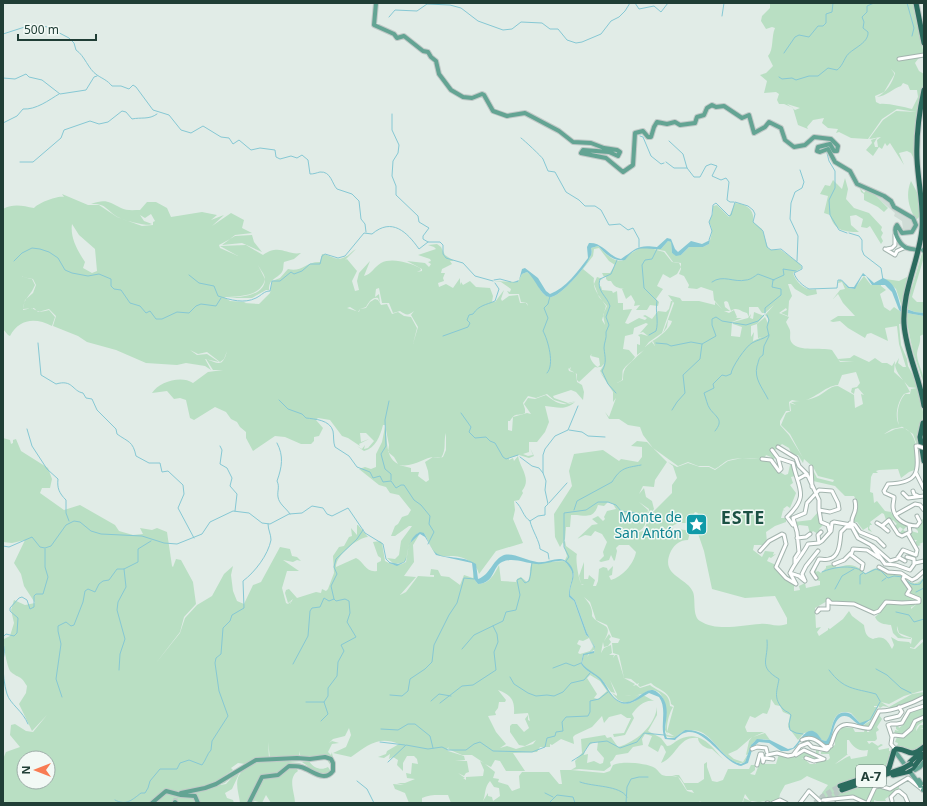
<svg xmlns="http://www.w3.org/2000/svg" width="927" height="806" font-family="'Noto Sans',sans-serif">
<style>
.built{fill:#cfdcd6}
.green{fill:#b9dfc3;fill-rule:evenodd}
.water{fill:#86c8d4}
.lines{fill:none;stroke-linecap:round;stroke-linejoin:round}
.stream{stroke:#86c8d4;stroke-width:1}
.major-tunnel{stroke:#bac9c4;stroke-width:4;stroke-dasharray:4 2;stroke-linecap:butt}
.highway-tunnel{stroke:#bac9c4;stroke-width:5;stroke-dasharray:5 2.5;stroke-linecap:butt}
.minor-casing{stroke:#a3b4ae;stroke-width:5}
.major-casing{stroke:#c1c9c7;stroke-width:6}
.highway-casing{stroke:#c1c9c7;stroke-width:7}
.minor{stroke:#fff;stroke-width:3}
.major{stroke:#63a493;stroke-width:4}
.highway{stroke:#2b6b5e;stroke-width:5}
.minor-bridge-casing{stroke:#a3b4ae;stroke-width:5;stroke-linecap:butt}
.major-bridge-casing{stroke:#c1c9c7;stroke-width:6;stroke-linecap:butt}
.highway-bridge-casing{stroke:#c1c9c7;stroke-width:7;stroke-linecap:butt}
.minor-bridge{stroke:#fff;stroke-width:3}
.major-bridge{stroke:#63a493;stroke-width:4}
.highway-bridge{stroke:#2b6b5e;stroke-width:5}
.labels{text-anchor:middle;stroke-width:3;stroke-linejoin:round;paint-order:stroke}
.shield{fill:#f2f9f5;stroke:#5f766f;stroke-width:1}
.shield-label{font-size:13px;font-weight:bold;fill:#203e36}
.culture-label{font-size:14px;fill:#0d838f;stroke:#f2f9f5;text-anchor:end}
.district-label{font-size:18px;font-weight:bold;letter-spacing:1px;fill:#1b5144;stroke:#f2f9f5}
</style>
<rect width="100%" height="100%" fill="#e1ece7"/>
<path class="built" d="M878,194L913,219L915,226L909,232L903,229L902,221L894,216L895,213L874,195Z"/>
<path class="green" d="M770,3H915L924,56L918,59L915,63L919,71L924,74L916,163L911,153L907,151L899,153L904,165L890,143L887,146L885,143L882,149L879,147L873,156L866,150L872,143L871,140L877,138L874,143L875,147H878L877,140L881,137L869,139L883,120L896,111L916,112L897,109L882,119L868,139L851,138L839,132L836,133L838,129L828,128L822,123L824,118L813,120L807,127L808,129L798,125L793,108L789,105L795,110L800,108L787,104L791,107L784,104H779L777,100L779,94L776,92L764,93L767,81L760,75L766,73L773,66L768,56C774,49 771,37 775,28L772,27L766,29L761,21L762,16L770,8ZM891,69L895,73C893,82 886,93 877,97C887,96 892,89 901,86L903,83L908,85L910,90H917L918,97L912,109C903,107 888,103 880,104L876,102L875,96L884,92L894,75V73Z
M845,178L848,189L846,199L854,208L869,213L882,227L881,230L883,233L881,237L883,241L881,244L870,226L867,228L861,227L863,219L856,215L850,216L851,225L859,232C843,232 834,230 830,215L824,213L828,196L820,194L825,185L830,186L833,180L842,189Z
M911,181L921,200V215L916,220C909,208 905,195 911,181Z
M860,188L864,193L867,189L882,195L904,214L892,208L890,202L878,194L875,195L888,208L884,212L878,207L864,200V194L861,192Z
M62,194L88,205H99L117,217L142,226L153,225V222L155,221L151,214L145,218L140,215L144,221L152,224C147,227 122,220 116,216C106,209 105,203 91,204C105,199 108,201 121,208C126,211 134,210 140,210L147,202H156L167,208L171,217L202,212L217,215L211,220L224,215L212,226L231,213L244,220L242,228L252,233L235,235L230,239L235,236L252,235L254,242L262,252L242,243L222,245L230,239L219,245L220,248L238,256L220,246L246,245L263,255C280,243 287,256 301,253L294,259L284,262C283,265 284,269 282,272C276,280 269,278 269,290H266L252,298H227C238,297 265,297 265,279C265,275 260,269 258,265L265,279C261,297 239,296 224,297L230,301L246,302L244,303L259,304L270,293L272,281L280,278L288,269C301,273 307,261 320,262L322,254C331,255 337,262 345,257C350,255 352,251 356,249L345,260L347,259L357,271L352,281L355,291L359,290L357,281L359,273L370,261L364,276C372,274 374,267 381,263C392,257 410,263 420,268L421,270L417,272L416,280L417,272L422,271V269L407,261L425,263L429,267L431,264L428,262L431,261L430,259L418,255L436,249L434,247L428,245L437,244L441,247L445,255L454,261H450L452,264L442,269L441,273H445L443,278L444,281L438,283L439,287L446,284L453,288L460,278V285L461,282L463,285L470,281L476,287L490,288L493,296L492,302H495L504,290L501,299L502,301L509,296L518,295L520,303H526L528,306L527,303L521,302L519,294H509L507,291L510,292L511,289L501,282L494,281L518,282L522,274L527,272C529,274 532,276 534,278C539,284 540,295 549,297C558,300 587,266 590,257C592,254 592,251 591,248L598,246C604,252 617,267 626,258C630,254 635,250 641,248C648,246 656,250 664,252L672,262L679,263L681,267L677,274L670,278L663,274L657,286L663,289L656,299L659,302L658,306L650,305L647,310H636L640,305L634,306L635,302L631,295L626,299L622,289H624C618,288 614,287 611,281H608L606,279V276L604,277L602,273H610L615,265L609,261L599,248L594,249L593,256L583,269L594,278C592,290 600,296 606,306L602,320L605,325L603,315L607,306L599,297L594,284L597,277L603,279L599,280V287L601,286L602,290L612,291L613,293L617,291L618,303H623V310L632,309L625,323L628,324L639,318L645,320L647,318L643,316L645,315L652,319L658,311L666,312L669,309L671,301H673L662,333L649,342L645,347L655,339L652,342L655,346L653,341C660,336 670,329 672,321L668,320L667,327L663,333L674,303L668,295L680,298L682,301H699L715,305V302L722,309L714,300L713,291L701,287L697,289L688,288L689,285L684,276L679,274L681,269V263L673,262L665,251L654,249H661L668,241L671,242L672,253L676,255H681L689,247H703L709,244C711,236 714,230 709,222L713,213V206L717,205L729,217L735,203C747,204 755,210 753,222L762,229L768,248L771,250H781L800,264L802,268L793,273C796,283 806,292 816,289L817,294L807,296L795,289L791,284H788L792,296L789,301L788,316L781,313L787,310L786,308L779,313L789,317L786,322C787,324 788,326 789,328C792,333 788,338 792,343C799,352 821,347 832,350L840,362H854L840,361L838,359L850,358L854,355L869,362L875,358L882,363H887L892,366L895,361L894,372L904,381L910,392L904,394C898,401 894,416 899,425C896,415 898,402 905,394H910L911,389L917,388L909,387C904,381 896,373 895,365L899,358L898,363L903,367H906L899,344L897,326L885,328L888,341L871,333L867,334L865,338L848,328L840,321L833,322L830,321L838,316H855L843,303L838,294L833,299L840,290L845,289L842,282L838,283L839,280H841L848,288L854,289L864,276L871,285L881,284V286L886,290L880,294L884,307L890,311L894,307L901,312L924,316V334L920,336C921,344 917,348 917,355C918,366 924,372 924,384L913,352L907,323L899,324L901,345L907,359L908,366L917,383L921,396L923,412L922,444V422L919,431L920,446L917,445L913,434L901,426L902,427L892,429L884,434C890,432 895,428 902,428C917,429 919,458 917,469L909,472L901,478L898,469L879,470L876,471L878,473H873L871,477L870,492L873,493L874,503L877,501L885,511L891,512L892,514L895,513L898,520L908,525L903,530L908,533L900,535L899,534L903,529L900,527L896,531L894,526L897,524L893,520L891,522L886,520L884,514L882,513L870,522L872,525H870L869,528L872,532L868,530V527L863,530L857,522L852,523C851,516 857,513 856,504H858L854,496H845L835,486L813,481L812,468L817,478L833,482L834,480L818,476L813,467L804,459L803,463L798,455L794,456L792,455L789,448L782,444L774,451L772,450L776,456L773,461L771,457L766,455L764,459C751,458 740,457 729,460C725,461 719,467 715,469L709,466H698L688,462L678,466L653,448L643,435L640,427L628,425L619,419H609L605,412L600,410L605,412L609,417L616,398L613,402V392L600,372L606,378L600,371L605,363L601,367H598L600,365L599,358L591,356L592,354L590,356C590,360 596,368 601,368L595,367L579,382L577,380V374L570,370L571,367L569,369L568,368L569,371L576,373L577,382L582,385L584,392L583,400L576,392L571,390L553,396L554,398L568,403L576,401L567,404L554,400L547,394L536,398L528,396L523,403L525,409V413C517,417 516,411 510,421H508V430L512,431L513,417L527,413L531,414L524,404L528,398L535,399L546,395C556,403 563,407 575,402C565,411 557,407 545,406L549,422L545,432L537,442H529V452L523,454L528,456L533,455L530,448L534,456L529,458L519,455L509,458V460L513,458L514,461L518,456C520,468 532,479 522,491L523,493L519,500L514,501L515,510L513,519L523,543L496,551L479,574C476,562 465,557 453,556C449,556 444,557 440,556C431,553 429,540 424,533H418L410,542L419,535L413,545L414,562L404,576L416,577L400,595L406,592L418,576L434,577V575H430L431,569L438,570L441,576L449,577L460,585L464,575L473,578V568L474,579L478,584C489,584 494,575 499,565L501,581L516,582L517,579L521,577L527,582C532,576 528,570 532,563L564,561C580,575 568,581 569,597L574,601L586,635L590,638L595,649L591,652L593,646L589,638L583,641L579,640L577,644L581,646L578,653L580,654L590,651L592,648L591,652L583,654L581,664C586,671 592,673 598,678C609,686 615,711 633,702C637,701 640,697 643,695L654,701C645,699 637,707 632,714L634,718L625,735L614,737L613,734L624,733L631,718H627L621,714L609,717L604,723L602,716L592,727L575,735L573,737L574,744L561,739L552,745L550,744V747H540L537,752L513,753L525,771H506L500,761L495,760L491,767L485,764L495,772L493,778L499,779L498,782L508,785L512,791L520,788L519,776L522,772H549L559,784H562L560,770H571L576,767L575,761L582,753L581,739L605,735L607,738L611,737L618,747C636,742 655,726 657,707V715L648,731L661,738L667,746C672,746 675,741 680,739C702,729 712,748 725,761L712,749C706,749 698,744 698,738C678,736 677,757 661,763L666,752L663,746L661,745L658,752L648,746L652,736L645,734L642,739L643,745L633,747L628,753L616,755L613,760L610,762L611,766L604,771L579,769L571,770L604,773L610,771L613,765C622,761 646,763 655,768C658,770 659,773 662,775C667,777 673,775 678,777L687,791L694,793L692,790H687C683,783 681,776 672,775H679L684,783H698L704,779V764L707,762V767L712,781L717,782L723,780L728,769H749L751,765H755V770L750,774L755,775L760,762L764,764H776L779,754C794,759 792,755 804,750L816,756V750L819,751L818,756L822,757V759C815,761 808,756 801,759L803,758L810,764H816V761L828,760L830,758L829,754H821V752L835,745V736L843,727L853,728L855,732H864L865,729H867V732H869L875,716L879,715L882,719L877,727L879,730L876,732L877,739L875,741H867L869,744L872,742L878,746L881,744L883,745L878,748L879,750L889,748V751H891C889,780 858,773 838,785L840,787L864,780L848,786L841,791L845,792L871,783L874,786L870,798L864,801L853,796L823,799L822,793L828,785L807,776L801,780L785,785L780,794L779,799L772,802L760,801L766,803H743L744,798L752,802L758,801H750L745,794L742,803H704L699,801L701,803H451L448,795C439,795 430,794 422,798V803H409L405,793L395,789L393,784L404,785L397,783H405L415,779L407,778L406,773L411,774L412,763L418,764L417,759L414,756H407L403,763V771L397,765L398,760L393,757L389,759L390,754L384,758L378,757L386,754L387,751L399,744C378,735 367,746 351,757L333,753L346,747L351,735L349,728L345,736L333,739L329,743L332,741L339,743L332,744L328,752L331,755L332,752V753L334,762L326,756C317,757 307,762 300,755V751L299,756L301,758H270L268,742L269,758H257L245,764L238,763L231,768L233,770L217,781L221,780L206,787L181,792L205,789L233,775L225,783L214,786L226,784L236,773L239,774L232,789L225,793L227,798L233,800L234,803H154C159,800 160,793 167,791C177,794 191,795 199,799L195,795L180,794L167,790L161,792L156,800L146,803H3V759L6,752L20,747L10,735L11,725L15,724L26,731L33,732L47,715L32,731L19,704L26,693L27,686C20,674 19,679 11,672C7,668 3,644 4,639L10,636L14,623L11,610L14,600L25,605L35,603L24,586L21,574L14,563L25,540L12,543L3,542V438L10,440L11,444L13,443V440L16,439L21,451L48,468L52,479L50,488H42L40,493L64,510L80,505L115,525L119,531L133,535L143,534L140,528L152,530L157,528L167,532L172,566L173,567L176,559L181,560L193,582L196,604L184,617L180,632L156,663L180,633L185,618L197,605L212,596L224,574L233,566L231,575L233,591L237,601L244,604L253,585L261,582L280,547L290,549L292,556L297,557L301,561L297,560L293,562L283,560L299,571H287L282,588L286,603L288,604L291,601L290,604L293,599L288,603L285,593L286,590L289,589L297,598L316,592L321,593L322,589L326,591L328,589L334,573L333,556L339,547L344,546L349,537L352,536L351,528L357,535V525H358L368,537C357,538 336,555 336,567L356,558C364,562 366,573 377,571V563L381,561V558L378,556L373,542L380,541L382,543L385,561C392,565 398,567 406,562L409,544L406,560L403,563L394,564L387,558L395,559L399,555L401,541L412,526H409L395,536H391L395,526L398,524L402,517L408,515L411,510L399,495L390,493L386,487L379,485L359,469L365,467L371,469L376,467V454L382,442L385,427C388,441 385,457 398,464L394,457L388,452L389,445L385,425H383C380,436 376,448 364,451L357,446L362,449L365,445L364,449L368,448L374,441L366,433H360L361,442L369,439L359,444L360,446L348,438L342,436L330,420L318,418L316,420L323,428L319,436L314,437V441L311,444H301L285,437L275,436L253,451L246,438V432L240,427L237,422L231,419L226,412L215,407L194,420L190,418L186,400L180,398L174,399L167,391L152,393C159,382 181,375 193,383L208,372L223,370H213L206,359C219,364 223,367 227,351L224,359L220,362L207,352L198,354L190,350L197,355L207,354L219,362L205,359L211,370L205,366L186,363L177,365L146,363L116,350L87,342L78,336L53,326L56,316L49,309L38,312L34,308L23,309L25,300L33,293L36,285L33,279L22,277L27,273L22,277L32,279L35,285C30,297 24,297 23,310L32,308C40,313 40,312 49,310L55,317L52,326C35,317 19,319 10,336L8,335L3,329V209C14,203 23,206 34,208C38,203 58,195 64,197ZM72,224L79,235L95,249L97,271L92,273L83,268L85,262C77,250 70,237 72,224ZM379,288L382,303H389L393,313L400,311C406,315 408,316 414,311L411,315L418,327L413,344L417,328L411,317L404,316L398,312L392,314L387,304L381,305L378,300L375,299L370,302L366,308L360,309L359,312L347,308L350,307L358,312L360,309L366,307C369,302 372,297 378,298L380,303L379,294L375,297L376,289ZM726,301L728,302L731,311C737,306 741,312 747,313L749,317V307H758L762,313H765L774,305L765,315L768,318V323L765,317L757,324L758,338L762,337L753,341L754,332L751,337V339V326L757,324L764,316L754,312L753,319L750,318L751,314L748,318L733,322V324L742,327L740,337L731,336L732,322L742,318H736L737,317L734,310L729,313L724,311H730L725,307L724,302ZM646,323L648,324L640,333L643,332L648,336L641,334L638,335L640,337V345L637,344V355L644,350C640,354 626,366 625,369C623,372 623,377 623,380L617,383L622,380C623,376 622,372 623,370C626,365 632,362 635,357L629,350L623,349L625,336L633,334L634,328ZM856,372L860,383L857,387L852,388L851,392L854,394L855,389L858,388L864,395L861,394L863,404L855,408L854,395L838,386C829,386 824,394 816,397C807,401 799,401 791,402L796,405L790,403L791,411L786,413L781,425L790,434L803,458L789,435L780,425V421L786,411H790L789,402L792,400C811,406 822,386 838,385L842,375ZM446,433V450L443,457L440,458L433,457L425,462L428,471L429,480L426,482L418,476L419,472H411V468L399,465C418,468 426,453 441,458C447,449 443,442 446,433ZM590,675L600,681L607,691L598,699L594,698L597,694L587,678ZM498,690C511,695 515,700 514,714L528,713L530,721L528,720V715L525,719L529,728L524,732L517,724H512L510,726V732L519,745L525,746L536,740L533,744L516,749L507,746L500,748L506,744L496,732L488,716L496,715L495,712L498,708L499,702H505L506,700ZM847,740H849C853,747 859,752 868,750L867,756L851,759L850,756C845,757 840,762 835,764L848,754H847ZM595,742H598L597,750L604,758L603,763L600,764L594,761L587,763L588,754L584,755C585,748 589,744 595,742ZM449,747L448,749L462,755H472L484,763L480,761L484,770L483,776L466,777V780L463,778H465L458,773L464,776L466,773L469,772L467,761H455L465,760L464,756L448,751L447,749ZM24,758H48V782H24ZM490,781L494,787L499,788L500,796L493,801L492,797L488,796V793L483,801C486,794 484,788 490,781Z
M923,250L924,257L912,297L917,302H924V313L915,312L902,307L896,289L885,279L899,281L907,277L909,279L907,285L912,287Z
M637,441L647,442L667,462L655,480L654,487L643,486L639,494L644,488L646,497L652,501L654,509L647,519L649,509L639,502L648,510C645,525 647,528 633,534L643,531L647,537L644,531L649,516L672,493V485L677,478L673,466L668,462L677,467L688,463L700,467H709L715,470L728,461L742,458L766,459L771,461L778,471L785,475L788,474L790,465H793L795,476L791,477L793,483L790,485L796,493L790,508L787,506L783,509L785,511L783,510L781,518H786V522L775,526L766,532L767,542L764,545H754L753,550L762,557L765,551L774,552L773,555L776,554L771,558L769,557L767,561L776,565V568L787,580L794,585V591L800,590L799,586L805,583L806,588L820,585V581L816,580L818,577L813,572L818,562L816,572L818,571L821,573L826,568V566L836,564V567C841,567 845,565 849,565C855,565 863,570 866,574C875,566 877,568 887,572C894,575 899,572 906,576L903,577L909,589L907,594L919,599C909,606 891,597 883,604L892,601L904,604L917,602L914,606L911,607V609L919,602H921L919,598L908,594L910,589L904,578C911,583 916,587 924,577V639L921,640L914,648L910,647V648L915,649L924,641V690L904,696L889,704L881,702L889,707L912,694L924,692V696L891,710L888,707L883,706L880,708L878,706H874V707H878L868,727L855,724L862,726L870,721L871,719L864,723H860L851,713C829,706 834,734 826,741L822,740C817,733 813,731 804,733L798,740L788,727L790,715L783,712L780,706L775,705L771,699L770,707L767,714L763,713L755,718L750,716L745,727L747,732H764L753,737L765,733L770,740C756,738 752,740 748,754L746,755L749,741L752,737L737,750L728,754L734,759L743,762L748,754L745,762C729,769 715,738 701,732C696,730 690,730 685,730L674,738L665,736V733L667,735L674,736L667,732L674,706L671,704C670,691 658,690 651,683L640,687L638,685L639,683L637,684L631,679L624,678L619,655L613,653L612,643H618L620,639L612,637L607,625L596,620L590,602L584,597C589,603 593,608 592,616C600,628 615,622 604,641L609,634L611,637L609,639L611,642L608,646L604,647L603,642L601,653L604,648L611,645L612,653L609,655H614L613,658L615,655H617L624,678L635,684L633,686L636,685L640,688L650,685C658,692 670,692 670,706L673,707C669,713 665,728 668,735L665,730C667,720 668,689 651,690C648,690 645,693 642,694C636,696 631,695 624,696L640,695L634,700L626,703L618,700L612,693L617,696V694L610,680L615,693L611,692L603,681L587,670L582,663L584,654L589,653L587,657L590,653H594L595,647L587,633L575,600L570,595V589L574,574L565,560L567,556L563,542L565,541L566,546L577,554C575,559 579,582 582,585H584L581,584L579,576L584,562V579H588L589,575L595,580L593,586H596L598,581L599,569L603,567L607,568L608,571L613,566L612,575L609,576L611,580C622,577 634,564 636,552L629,545H619L616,548L617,551L615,560L614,561L611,555L609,560L601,562L599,561L604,556L603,552L607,542L602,534L595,531L591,536L585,535L577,539L592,525L598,524L592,519L598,516L603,521L605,519L604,517L607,511L616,509L613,504L608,502L604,506L598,505C593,521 584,514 571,515L570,527H566L565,539L560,547L555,537L554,514L572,486L569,471L574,454L603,450L619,461L621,459L638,462L642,457V447L631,446ZM695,512L698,513L693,519L704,551L712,589L745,598L775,596L787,618V624C774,628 771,623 760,624C742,625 717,632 700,621C692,616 696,600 693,592C687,577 659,576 671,551C675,544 680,540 688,540L691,529L685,530L677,529L674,530L673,535L672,526L678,523H687ZM829,600L832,603L854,604L870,611H879L882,605L881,612L875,617C878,624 884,624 891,625L893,633L898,638L911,639V638C903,637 896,635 897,626L899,633L912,638L911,644L909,642L898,641L891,637L894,645L892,649C887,639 883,635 873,639C866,637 865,632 864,625L852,616L849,611L843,619L830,629L828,628V630L819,636L817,632L821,627L816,628L815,608Z
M818,512L820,520L824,524L819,529L821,531L818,534L813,531L810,534L808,526L799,525L797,528L794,522L811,520Z
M924,519V542L919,544L921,545L918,546L916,545L917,546L914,544L917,540H912L909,534L911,531L918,533V531L913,526L918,527L920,524V520Z
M924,707V717L916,719L904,735L894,734L895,730L899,731L896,729V725H898L899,728L904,724L902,723L908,712Z
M924,718V721C921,724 916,724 916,731L920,725H924V728L920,729H924C924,740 925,746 915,752L897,746L898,743L895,742L897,737L904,736L916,720Z
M323,757L329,759L333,768C323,781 304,770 290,766L277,775H265L248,803H240C239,792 233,781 242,771C246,767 250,768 251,762L295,758L309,760L289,762L299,763L309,767L302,762L309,761C313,768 321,771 328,767L330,770L332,767L326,759L314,761Z
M288,767L296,768L298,771C287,778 295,793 295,803H271L266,795L262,803L255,801L250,803L262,778L277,777Z
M899,784V790L885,799L886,801H877L874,800V802H870L876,788L881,787L888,790Z"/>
<path class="water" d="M667,238L671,239L675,249L678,252L691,241L702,244L710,240L709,244L703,247H689L681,255L676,256L672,253L671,242L668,241L661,249C644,250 638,243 625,260C613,262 605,253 598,246L591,248C592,251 592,254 590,257C587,266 558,300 549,297C541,296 535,278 527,272L522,274L518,282L511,283L519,280L522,269L525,268L538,278L546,291L550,294C566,288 578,271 588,258L587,247L589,243C603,242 609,257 621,259C636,249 637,244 657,247Z
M863,273L874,283L883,278C896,283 897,295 901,307L915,312L924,313V316L901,312L899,310L892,292L885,285H872L866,276H862L855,289L848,288L841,280H842L849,287H854Z
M420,532L424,533C428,539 430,548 436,553C443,559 463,555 476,564L478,579C490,575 492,561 502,556C511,551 527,561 537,562C550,564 561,552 571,566C578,577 569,584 570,595L575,600L587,633L595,647L594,653L584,655L582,663C587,671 597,673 603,681C607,686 610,694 615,698C618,701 623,703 627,702C637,702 647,684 657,692C676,706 660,728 667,738H674L685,730C715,729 717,758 741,764L745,762L751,745L757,739L770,740L788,749L793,748C802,739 809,719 822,740L826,741C834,733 830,706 851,714L860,723L871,719L862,726C856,724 854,720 849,717C833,710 833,738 829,745L826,746L812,737L803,738L795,748L788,751H781L769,743L759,742L753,747L748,763L741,766C720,762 698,713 675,740L665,739C659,726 668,710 659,697L649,693C643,696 638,700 633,702C617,710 608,690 600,680C595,674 586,672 581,664L583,654L594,651L595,649L590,638L586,635L574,601L569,597C568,581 580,575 564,561C554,560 545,565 536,564C525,563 513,557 502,562C492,567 495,583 478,584L474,579L472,563L436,555L425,537L420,534L410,543L405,562L397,566L389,563V562L398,564L404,562C410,552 407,538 420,532Z"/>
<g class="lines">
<path class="stream" d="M635,3L639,9L654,6L661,12L668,3
M907,3L914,28L912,36
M722,16L724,3
M389,17L395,10L417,11L427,4L450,5L461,8L478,21L503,30L512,29L521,22L542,23L550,29H558L567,40L576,43L582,42L601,34L611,21L619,17L625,11L630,3
M3,34L31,25L48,27L69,38L74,43L76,50C85,56 88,69 97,75C103,79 107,80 112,86H121L129,89L133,85L136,87L153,110L169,115L181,130L191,133L203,126L221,137L229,138L233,144L239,140L251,150L260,148L275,150L276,157L280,159L291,156L297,158L302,155L308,160L310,174C314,174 316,173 320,172C331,171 332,184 337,189L352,194L359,201L361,219L365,224L366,232
M784,53L795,37L799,35L809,37L818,26H823L826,23V14L832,12L833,3
M779,77L782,79L792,78L796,80L809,76H818L828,68L837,70C842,66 843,62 846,57C850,49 869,44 868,32L863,28L864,22L862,17L867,12V6L874,3
M3,78L15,79L26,74L29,77L42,80L60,94L86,90L94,77L97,76
M392,114V130L399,145L398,153L393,161L392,176L396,186V195L418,216L419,222L429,228L423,236V239L428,242H440L443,245V254L446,258L463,263L475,276L493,281
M3,123L17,116L23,109C36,110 49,100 59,94
M640,136L643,137L651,156L661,164L664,163
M521,138C524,140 542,157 543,159C545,163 546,167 548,171L555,172L566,192L579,200L585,206H595L601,210L609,225L620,224L628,230L633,228L639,239V247
M669,141L683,154L687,168L694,177H700L706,166L711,164L717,166L712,176L721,180L726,178L729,182L727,200L730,202H734
M827,153L829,161L835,171V188L829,200L830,215L839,230L847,233
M20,162H33L61,138L64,130L90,121L99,124L108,122L122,111L126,112L132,119C141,117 149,120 157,114
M666,162L674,168H687
M849,233L859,236L862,240V250L864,255L881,268L883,280
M709,240L712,231L709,222L712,215L713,205L716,203L729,216L731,215L735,202L748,206L753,210L755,214L753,222L763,231L767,247L771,250L781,249L802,266V269L794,273C796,280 803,286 809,289L837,288L838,280H841
M14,261L22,253L32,248L40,249L49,252L58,258L65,270L72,273L88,276L99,274L111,279V286L114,289L121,290L130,303L140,306L146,313L150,311L156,319H162L177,312L189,313L196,306L201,304L216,306L221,298
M797,261L798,236L790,219L791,203L795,192L802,188L804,182L800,170
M189,275L199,283L214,286L218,296C231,300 244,304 256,298C262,295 264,291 270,291L272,281H280L291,272L294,274L302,271L310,264H320L322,256L325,254L338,258L345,256L364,233L372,234C392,217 407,232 419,249L428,242
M494,280L500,279L511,282
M712,282C723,274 734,283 746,280C750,280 755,276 758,274L774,280
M765,313V308L781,295V289L772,287L773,280L784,275L783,269L796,271
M767,315L769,320L767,327L769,336L764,346L763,355C758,358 759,361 757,366C754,379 762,387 768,399
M649,335L656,331C659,321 655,312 657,301L644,288L642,265L645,260L652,259L657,249
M443,336L468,327L470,323L467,320L469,315L473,314C479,305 486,305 495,301L499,289L495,283
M38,343L41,375L56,384C73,379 72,391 83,393L86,398L92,399L97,410L116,429L117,434C128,442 133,441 136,456L149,463H160L162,472L168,471L183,485L184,494L178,508L194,538
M656,343L667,344L671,346L691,342L702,344
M547,373C555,365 548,340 543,331L548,318L544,308L548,304L550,296
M616,393L608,384L602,371C607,362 605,358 604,348C604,342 607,339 606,332L609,325L606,317L610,306C607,296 596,291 600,279L611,274L617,260
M279,400L288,409L302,414L306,418C315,419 330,420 333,431C334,436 333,442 335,447L349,456L357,467L370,472L373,478L380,476L383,482L391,481L396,488L401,485H404L414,500L421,505L430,516L429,524L434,532L428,544
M389,401L385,420L386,446L381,454L385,469L391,474V480
M672,410L677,402L685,393L683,375L700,359L702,344L716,336L712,325V319L716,317L722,321L746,325L758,321L764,315
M461,413L471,427L469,432L475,438L486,437L490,441L495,443L503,457L506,459L518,455
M27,429L32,446L47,469L58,479C57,488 59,493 66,500V513L69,521
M569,430L582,432L588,436L605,437
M715,431C724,420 717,418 710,409C707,405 706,398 704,393L714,388L713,384L722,375L726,376L731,374C731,368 746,346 752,343C757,340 764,339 769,335
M277,443C284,456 282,467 277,481C280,487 277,491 278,497C279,504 286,508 290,514
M220,446L222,450L220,464L227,468L232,478L230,486L237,494L235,511
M520,457L532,466L539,468L543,473
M516,502C522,507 523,517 530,521
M549,503L567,483
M574,510L577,501L612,482C621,467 626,468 641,465
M3,546L9,547L32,537L40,547L45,548L51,546L66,525L74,521L80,522L91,531L101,534L142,536L164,543L177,544L202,534L210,522L233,511L249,513L262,523L270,524L289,514L302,513L312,506L323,508L327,514L332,516L348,508L365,533L383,544L386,559L390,563
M549,559L548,553L540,549C540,542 532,530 530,521L538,516L545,515V507L548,504L545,490L546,481L543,473V455L545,449L555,436L568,430L578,406
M566,561L569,557L564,547V513L586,510L598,502H608L616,505L621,511L635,513
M822,572C833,567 856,563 865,574L876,569L881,571L888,578L894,576L903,577
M904,578C909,583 912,586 920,584L924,578
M882,581L886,578
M860,584V575L863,573
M835,589L842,576L854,569
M916,592L924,588
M896,612L909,615L914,622L924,619
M3,637L6,634L14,636L17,633L18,618L10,611V608L19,598L22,597L27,600L30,609L34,607V596L36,594H43L48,577L45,567V549
M767,640C769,660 757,666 779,679C777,691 773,698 783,709C786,712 789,712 791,715L789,724L790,730L796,733L803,734
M3,644C6,651 3,656 3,663C3,672 4,685 7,694C10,704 23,711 28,724
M462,649L474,635L503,621L506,612L516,610L520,595L517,580L521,578L525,583L529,581C531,575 531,569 532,562
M293,664L308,636L310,611L312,608L320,607L324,598L329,601L334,599L331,586L337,574L334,567L336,559L357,539L363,530
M553,668L566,663L574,666L581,663
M876,669L887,675L901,688L911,693
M119,670L120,654L125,639L117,610L118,602L126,587L124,569
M829,670C844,690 854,688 876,694L880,701
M510,677L514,684L528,693L536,696L547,695L554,696L563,692L571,683L584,680L590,673
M390,695L402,696L408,691L410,679L425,669L432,662L434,645L449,615L457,603L464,578L474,579
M62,697L56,679L61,644L58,631V626L66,622L71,626L74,625L83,602L85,591L88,589L95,592L99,584L103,581L109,580L117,569H124L138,562V549L151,541
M431,701L439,694L451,696
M306,702H324
M440,703L462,686L473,685L496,670L494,652L498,642L497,634L493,626
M870,720L880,702
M321,721L328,714L324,702L328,696V688L337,676L338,662L344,651L341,645L356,637L347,622L350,613L349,601L345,599L336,601L334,599
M381,729L398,730L408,724H415L430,736L433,748
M380,742L405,745
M572,761L583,754L590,743L607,741L620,748L637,742L644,733L664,735
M388,762L406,745L428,749L442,747L448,750H466L474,744L480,742L493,751L532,752L545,747L547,738L555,736L556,732L563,731L562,722L566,717L588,716L590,712V701L599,699L608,692
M357,781L367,789L374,803
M580,782C593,787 620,785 627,797
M545,793L553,797
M115,800C126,806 132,800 141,793H145L148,788L150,781L160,769H177L180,763L189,760L202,765C206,760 207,754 211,750L212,741L228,716L219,691L215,663L216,658L221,654L223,628L230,621L232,615L244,608L243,581C255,572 268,555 271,540C271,534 268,530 268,524
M549,803L557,795L573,797L575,803
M626,803L627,787L631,779L639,777H648"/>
<path class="major-tunnel" d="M175,802L176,796L181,793"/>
<path class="highway-tunnel" d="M815,803L823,796L840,786
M822,803L842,790"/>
<defs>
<path id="minor" d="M899,59L924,55
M885,249L895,255L897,251L906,247
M887,249L892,248L895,245V235
M778,447L796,458L799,466L807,474
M772,450L778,458
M762,459L771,460L779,471L781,469L778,458L793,463C798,489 810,495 787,517L793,525
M811,467L812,487
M916,473L924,489
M798,479L805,475L808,476L819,500V510
M913,491L914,494L918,496
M903,493L908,498L924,496
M897,514L915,504L920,505L924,510
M917,516L920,522L917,526C906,526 893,519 893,506C893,503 894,500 894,497L885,493L884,491L888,484C919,483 919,472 916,446H918
M850,523L855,525L860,532L877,539L884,546
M852,523C851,514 858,514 855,501
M877,523L882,526L889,520L898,534L902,536L910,532L909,525
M882,526L888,531
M797,538L806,537L810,534
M819,543L818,535L821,532
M873,546L890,561L897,559L903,550L916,555L917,550L908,534
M760,551L769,541L782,534L784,535L786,544L776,567L786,578L796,584L790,573C795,562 803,554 808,544L819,543L822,541L831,531L832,523L834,522L851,525L858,538L871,545L885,564L896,565L910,570L915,563L924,561
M898,557L905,561
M907,557L914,559V564
M795,563V558L799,552L797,532L793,518L805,513L807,503L819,490L832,491L838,503L839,509L830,512L819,510L821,522L828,525L830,532
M834,564L844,560L851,553
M879,567L888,572L901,573L912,580L916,578L924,571
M862,569L863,564L851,555L853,549L867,550L879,558
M790,573L799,576L805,581L802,574L806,566L818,551
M816,578L812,572L819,559C822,559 826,560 829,559C840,557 840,541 841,532L846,527H852
M819,609L817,612L820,609H828V600L831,603L854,604L874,613L879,611L886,602L902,603L919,602V599L907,594L910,589L903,579L904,576L907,577
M886,719L899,716L902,712L899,707
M897,724L902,723L909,711L924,706
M892,737L894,735L903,736L911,729L915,721L924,717
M802,740C811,735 818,741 825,747L831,746
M752,749L757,747L766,748L767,752
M895,749L891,744L892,737L888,725L891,724H897
M767,755L777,753L788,756L793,755L800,746L808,743L812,747L827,750C834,743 832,737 837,730C846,718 859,730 870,728L879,711C891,712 913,703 924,697
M796,755L804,750L824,759L814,761L806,758
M765,758L773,759
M757,765L760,754H762L763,762L764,759
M823,800L853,797L866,803
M892,801L891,797L896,792L899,791L905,796L908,803
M868,802L875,787L880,786L890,789L908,778L923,790
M767,803H768
M773,803L780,800L786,803
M800,803L809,791L820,801
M825,803H834"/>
<path id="major" d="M376,3L374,25L394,34L397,38L404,36L423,51L428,52L431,57L436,61L439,74L451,90L463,97L472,98L482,94L484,95L493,111L507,116L525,113L559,131L573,142L591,143L604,148L617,150L620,152L618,156L609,152L583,150L581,153L606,158L623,172L633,165L635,133L643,131L648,137H651L654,127L657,122L667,124L675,122L680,125L695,123L697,117L704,115L707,108L712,105L716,107L724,106L742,118L749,115L754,133L765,127L769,122L781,128L785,140L794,147L805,145L814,137L831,139L838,146L837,151H834L830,144L818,147L817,151L820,152L828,149L835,162L850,171L857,184L884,196L891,201L894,207L913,218L916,225L912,232L902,233L897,225C892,231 899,243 905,247C908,249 914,249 917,250
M923,250L924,251
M894,750L919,784
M915,770L920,767L924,762
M919,780L924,788L923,790
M181,793L205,788L216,784L256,760L297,758L310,759L325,757L331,759L333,763V771C324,783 312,770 301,767C297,766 293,766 289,766L278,775L262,777L249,803
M175,802L176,803
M152,803L166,791L181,795L195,796L198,803"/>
<path id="highway" d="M916,3L924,43
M924,90C919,113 916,136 917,159C918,183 924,205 922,229C919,261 902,291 904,324C906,353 920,378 924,406
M923,423L920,437L924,461
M896,749C909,748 908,760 924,747
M910,762L920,753
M913,768L924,754
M877,775L889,768L894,751
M893,775L910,771
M840,786L858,780
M842,790L904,768"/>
</defs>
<use href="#minor" class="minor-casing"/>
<use href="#major" class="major-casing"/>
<use href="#highway" class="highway-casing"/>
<use href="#minor" class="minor"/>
<use href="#major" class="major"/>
<use href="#highway" class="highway"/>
<defs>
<path id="minor-bridge" d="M918,446L924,448"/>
<path id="major-bridge" d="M920,786V785"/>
<path id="highway-bridge" d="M904,768L911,764"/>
</defs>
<use href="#minor-bridge" class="minor-bridge-casing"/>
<use href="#major-bridge" class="major-bridge-casing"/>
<use href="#highway-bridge" class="highway-bridge-casing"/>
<use href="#minor-bridge" class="minor-bridge"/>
<use href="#major-bridge" class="major-bridge"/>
<use href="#highway-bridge" class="highway-bridge"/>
</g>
<defs>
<symbol id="sight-square" viewBox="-11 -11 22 22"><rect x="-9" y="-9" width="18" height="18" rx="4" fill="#0f9aa8" stroke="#f2f9f5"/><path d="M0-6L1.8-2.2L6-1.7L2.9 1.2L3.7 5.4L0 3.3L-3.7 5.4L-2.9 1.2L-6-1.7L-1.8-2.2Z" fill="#fff"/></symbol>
</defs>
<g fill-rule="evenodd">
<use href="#sight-square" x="684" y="512" width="25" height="25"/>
</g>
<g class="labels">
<rect class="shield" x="856" y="765" width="30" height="22" rx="3"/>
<g class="shield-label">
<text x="871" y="781">A-7</text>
</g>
<g class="culture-label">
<text x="682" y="522">Monte de<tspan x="682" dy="16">San Antón</tspan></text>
</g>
<g class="district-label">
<text x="743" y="524">ESTE</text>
</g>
</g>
<rect width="927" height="806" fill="none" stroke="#203e36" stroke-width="8"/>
<g transform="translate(36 770) rotate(270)"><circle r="19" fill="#f2f9f5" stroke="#9eaea9"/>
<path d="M0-3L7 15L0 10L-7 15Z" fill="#f87c53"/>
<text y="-6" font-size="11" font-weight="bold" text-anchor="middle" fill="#203e36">N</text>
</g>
<path d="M18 34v6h78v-6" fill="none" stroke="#203e36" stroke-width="2"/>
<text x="24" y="34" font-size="12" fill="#203e36" stroke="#f2f9f5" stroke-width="3" paint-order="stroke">500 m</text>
</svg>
